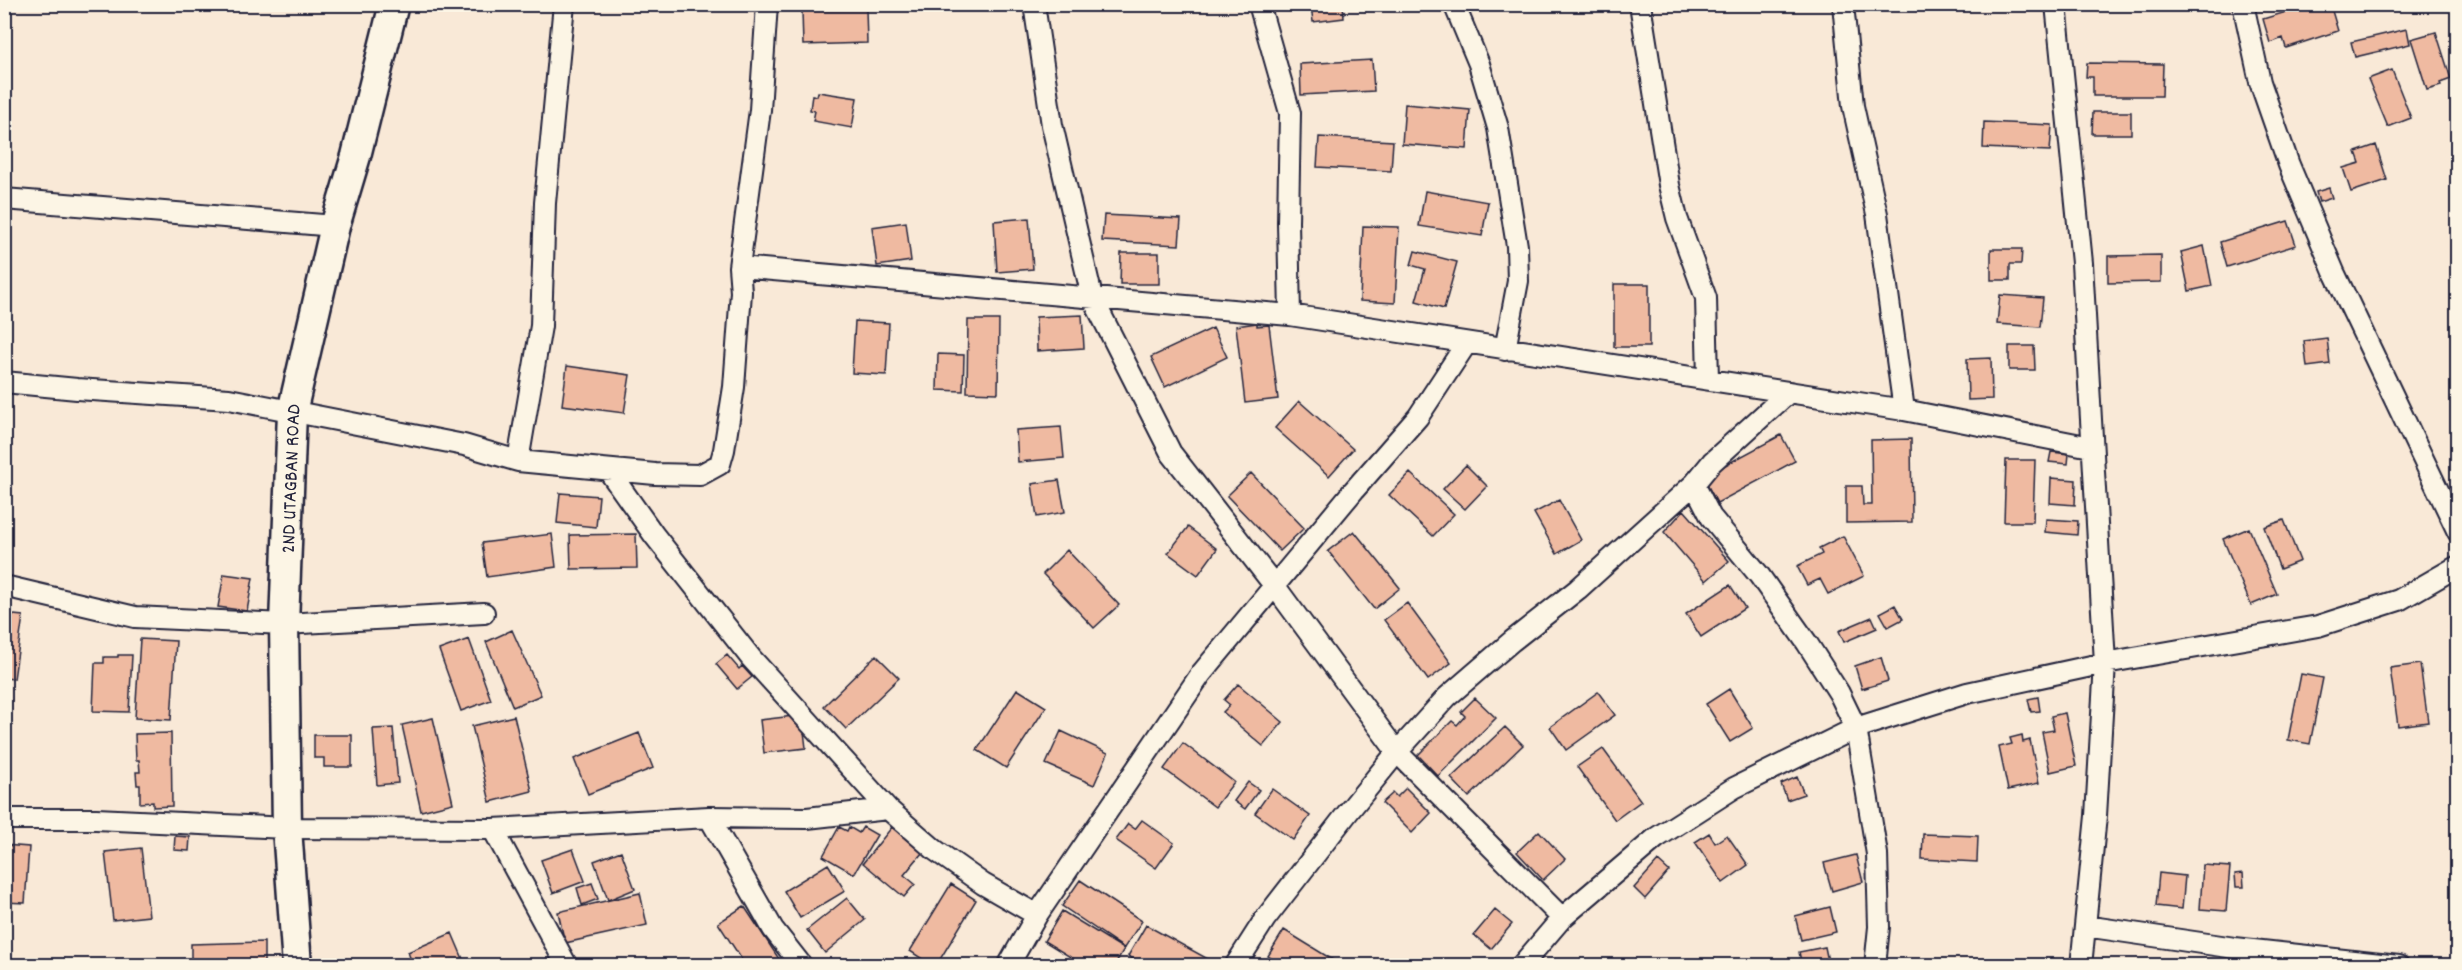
<svg xmlns="http://www.w3.org/2000/svg" width="2462" height="970" font-family="Dekko,sans-serif">
<style>
.building{fill:#efbaa1;stroke:#22223b;stroke-width:1.5}
.lines{fill:none;stroke-linecap:round;stroke-linejoin:round}
.street-casing{stroke:#22223b;stroke-width:24}
.secondary-casing{stroke:#22223b;stroke-width:33}
.street{stroke:#fcf5e5;stroke-width:20}
.secondary{stroke:#fcf5e5;stroke-width:28}
.labels{text-anchor:middle;stroke-width:4.5;stroke-linejoin:round;paint-order:stroke}
.street-label{font-size:20px;fill:#22223b;stroke:#fcf5e5}
</style>
<rect width="100%" height="100%" fill="#f9e9d7"/>
<filter id="ink" filterUnits="userSpaceOnUse"><feTurbulence type="fractalNoise" baseFrequency=".0167" numOctaves="2"/><feDisplacementMap in="SourceGraphic" scale="12" xChannelSelector="R" yChannelSelector="G"/><feConvolveMatrix kernelMatrix="1 2 1 2 8 2 1 2 1" color-interpolation-filters="sRGB"/></filter>
<g filter="url(#ink)">
<path class="building" d="M945,4H1010V9L945,10Z
M1311,4H1343L1344,18L1313,22Z
M2314,4V7L2330,4L2338,31L2286,48L2283,38L2270,43L2263,19L2293,10V4Z
M866,9L867,43L803,45L802,11Z
M2407,29L2410,44L2355,57L2351,42Z
M2436,32L2451,79L2440,83L2441,86L2427,90L2411,39Z
M1372,60L1374,91L1301,95L1300,64Z
M2087,63L2163,64L2162,96H2093V77H2086Z
M2392,70L2411,118L2388,127L2368,79Z
M818,92L857,98L852,128L813,121L815,111L810,110L812,95L817,96Z
M1405,104L1470,110L1467,149L1402,144Z
M2093,112H2131V134H2092Z
M1984,122L2052,125L2050,151L1983,148Z
M1319,137L1393,141L1391,171L1317,167Z
M2376,145L2387,180L2351,192L2343,168L2360,163L2356,152Z
M2329,188L2332,198L2319,202L2316,192Z
M1425,191L1488,202L1482,236L1419,226Z
M1104,215L1181,219L1179,245L1102,241Z
M1029,218L1033,269L997,272L994,221Z
M2288,221L2296,245L2227,267L2220,242Z
M906,222L911,261L877,266L872,227Z
M1363,226L1399,227L1395,303L1360,301Z
M2204,246L2212,286L2189,291L2181,252Z
M1991,249H2022L2021,264H2010V280H1991Z
M1415,251L1457,262L1444,309L1416,301L1425,269L1411,265Z
M1121,253H1159V284H1120Z
M2161,255V282L2108,283V256Z
M1614,284H1649V347H1614Z
M2000,295L2043,298L2040,327L1997,324Z
M1082,315L1084,348L1037,351L1036,317Z
M968,320H999L998,393L967,392Z
M855,321L889,323L886,375L852,373Z
M1257,323V326L1269,325L1278,399L1245,403L1236,326Z
M1213,328L1227,357L1165,387L1151,357Z
M2327,338L2330,364L2307,367L2304,341Z
M2009,346H2034L2035,370H2009Z
M938,354L964,355L963,391L937,390Z
M1991,358L1992,399L1968,400L1967,359Z
M567,366L630,375L624,413L562,405Z
M1299,401L1353,449L1329,476L1275,428Z
M1061,427L1064,458L1018,462L1016,430Z
M1781,435L1795,461L1717,503L1703,477Z
M1911,439L1912,522L1846,523V486H1862L1863,505H1872L1871,440Z
M2051,452L2069,454L2068,464L2049,462Z
M2006,460H2035L2033,522H2004Z
M1466,465L1487,486L1465,509L1443,489Z
M1251,473L1304,528L1280,551L1227,496Z
M1410,473L1454,514L1433,536L1389,495Z
M2051,478L2076,480L2075,505L2050,503Z
M1059,480L1065,512L1037,517L1032,484Z
M560,493L599,496L596,527L557,523Z
M1559,500L1581,540L1557,554L1534,513Z
M1684,510L1729,561L1706,581L1664,532Z
M2046,519L2078,521L2077,535L2045,532Z
M2284,520L2300,561L2280,569L2264,527Z
M1188,527L1217,549L1198,575L1168,553Z
M2249,528L2277,594L2251,605L2223,539Z
M1354,531L1400,588L1374,609L1328,551Z
M552,534L556,567L487,577L482,543Z
M636,534L637,568L571,569L570,535Z
M1843,536L1864,576L1828,594L1820,579L1807,585L1797,566L1822,554L1819,548Z
M1067,550L1119,605L1094,628L1043,574Z
M224,574L253,578L247,611L218,607Z
M1730,585L1745,608L1701,637L1686,614Z
M1407,603L1451,663L1428,680L1384,620Z
M1895,605L1903,619L1888,627L1880,613Z
M4,614L23,616L14,679L4,678Z
M1872,617L1877,628L1844,642L1839,631Z
M512,630L541,695L513,707L486,642Z
M140,639L176,641L171,720L135,718Z
M469,639L491,700L461,711L439,650Z
M118,655H132L129,712L93,711L95,663H104V657H118Z
M727,655L739,669L742,666L752,677L737,689L716,664Z
M876,655L899,678L846,729L824,706Z
M1881,657L1888,681L1862,689L1855,666Z
M2420,664L2428,722L2398,726L2390,668Z
M2301,674L2323,678L2310,744L2288,740Z
M1238,684L1283,722L1263,746L1223,712L1230,705L1224,700Z
M1017,689L1046,707L1006,768L977,750Z
M1729,689L1753,728L1730,742L1706,704Z
M1598,692L1615,715L1566,750L1550,727Z
M2038,697L2040,711L2031,712L2028,699Z
M1475,698L1496,718L1438,776L1418,755L1452,721L1457,725L1465,716L1461,712Z
M2065,713L2076,766L2050,772L2042,732L2054,730L2051,716Z
M802,715L806,748L764,753L760,720Z
M514,716L532,791L490,802L472,726Z
M433,718L453,803L421,811L402,725Z
M1505,727L1523,745L1469,797L1451,778Z
M393,728L398,783L377,785L373,729Z
M1061,731L1108,753L1094,785L1046,764Z
M171,733L172,806L153,807V802L140,803V785H137L136,772H140L139,760H136L135,734Z
M639,733L653,768L588,794L574,759Z
M314,735H352V767H324V758H314Z
M2022,735L2023,742L2030,740L2039,783L2008,790L1999,747L2012,744L2010,738Z
M1183,743L1234,782L1215,807L1164,769Z
M1603,749L1641,801L1615,820L1577,767Z
M1797,777L1804,794L1787,800L1781,784Z
M1248,782L1259,790L1245,809L1234,801Z
M1406,788L1431,813L1412,833L1382,803L1393,793L1397,797Z
M1272,789L1310,816L1293,840L1255,813Z
M1142,820L1174,843L1156,868L1116,840L1128,824L1135,829Z
M839,827L847,831L849,827L859,833L863,827L877,835L854,874L823,856Z
M892,827L922,853L904,875L915,884L904,897L863,863Z
M1539,831L1565,859L1543,880L1517,852Z
M1709,833L1715,843L1727,835L1748,865L1723,883L1695,842Z
M1923,834L1978,836L1977,862L1922,859Z
M175,836L190,837L189,851L174,850Z
M4,845L29,847L25,903L4,902Z
M141,848L149,916L113,920L105,852Z
M573,849L585,881L553,893L541,860Z
M621,851L635,889L608,900L594,861Z
M1856,855L1863,882L1832,891L1824,863Z
M1658,861L1669,871L1645,899L1634,888Z
M828,864L845,891L800,918L784,891Z
M2203,865L2230,867L2226,911L2200,909Z
M2159,873L2185,876L2182,909L2156,906Z
M2243,873L2244,887H2236L2235,874Z
M1080,880L1142,921L1124,948L1062,906Z
M592,883L598,899L582,905L577,888Z
M951,884L976,900L936,966H933L910,951Z
M640,893L647,925L565,943L558,912Z
M847,898L865,920L825,953L807,930Z
M744,906L781,962L776,966H746L718,923Z
M1830,907L1836,932L1801,940L1795,916Z
M1495,910L1512,924L1491,949L1474,935Z
M1062,911L1124,949L1114,966H1085L1044,941Z
M1146,925L1208,959L1204,966H1145L1128,956Z
M1284,930L1333,960L1329,966H1283L1268,956Z
M452,933L466,966H413L408,952Z
M264,942V966H191V944Z
M1825,947L1829,966H1802L1799,952Z
M1423,960L1432,966H1420Z"/>
<g class="lines">
<defs>
<path id="street" d="M1034,4L1052,125L1092,297L1171,453L1274,585L1397,752L1562,918
M1259,4L1290,113L1288,222L1290,315
M1454,4L1479,64L1498,128L1517,246L1518,281L1505,350
M1640,4L1669,185L1677,218L1706,298L1708,379
M1843,4L1853,106L1877,214L1904,410
M2056,4L2082,263L2105,663L2096,816L2081,966
M2243,4L2260,82L2289,165L2334,272L2458,532
M4,199L335,226
M739,267L1290,315L1904,410L2091,447
M4,382L77,389L229,399L464,445L518,461L655,474L700,475L720,464L724,450L734,387L741,292L739,267L760,110L767,4
M518,461L541,326L545,203L564,4
M1694,484L1711,517L1759,575L1807,643L1839,693L1856,728L1877,854L1879,927L1875,966
M4,586L135,617L284,624L484,613
M888,809L935,850L983,884L1037,915
M709,817L773,929L802,966
M4,819H96L287,828L493,829L709,817L807,818L888,809L751,658L654,535L608,470
M493,829L567,966
M2085,926L2235,948L2399,966
M1008,966L1037,915L1201,674L1354,490L1418,417L1466,344
M1235,966L1265,919L1349,811L1397,752L1447,697L1512,641L1578,589L1694,484L1712,462L1789,392
M1521,966L1562,918L1656,838L1734,788L1856,728L1967,693L2105,663L2318,626L2399,600L2458,566"/>
<g id="secondary">
<path id="s1" d="M297,966L287,828L284,624L292,412L335,226L356,156L394,4"/>
</g>
</defs>
<use href="#street" class="street-casing"/>
<use href="#secondary" class="secondary-casing"/>
<use href="#street" class="street"/>
<use href="#secondary" class="secondary"/>
</g>
</g>
<g class="labels">
<g class="street-label">
<text dy="7" stroke="none"><textPath href="#s1" startOffset="488">2ND UTAGBAN ROAD</textPath></text>
</g>
</g>
<rect width="2462" height="970" fill="none" stroke="#fcf5e5" stroke-width="24"/>
<rect x="12" y="12" width="2438" height="946" fill="none" stroke="#22223b" stroke-width="2" filter="url(#ink)"/>
</svg>
